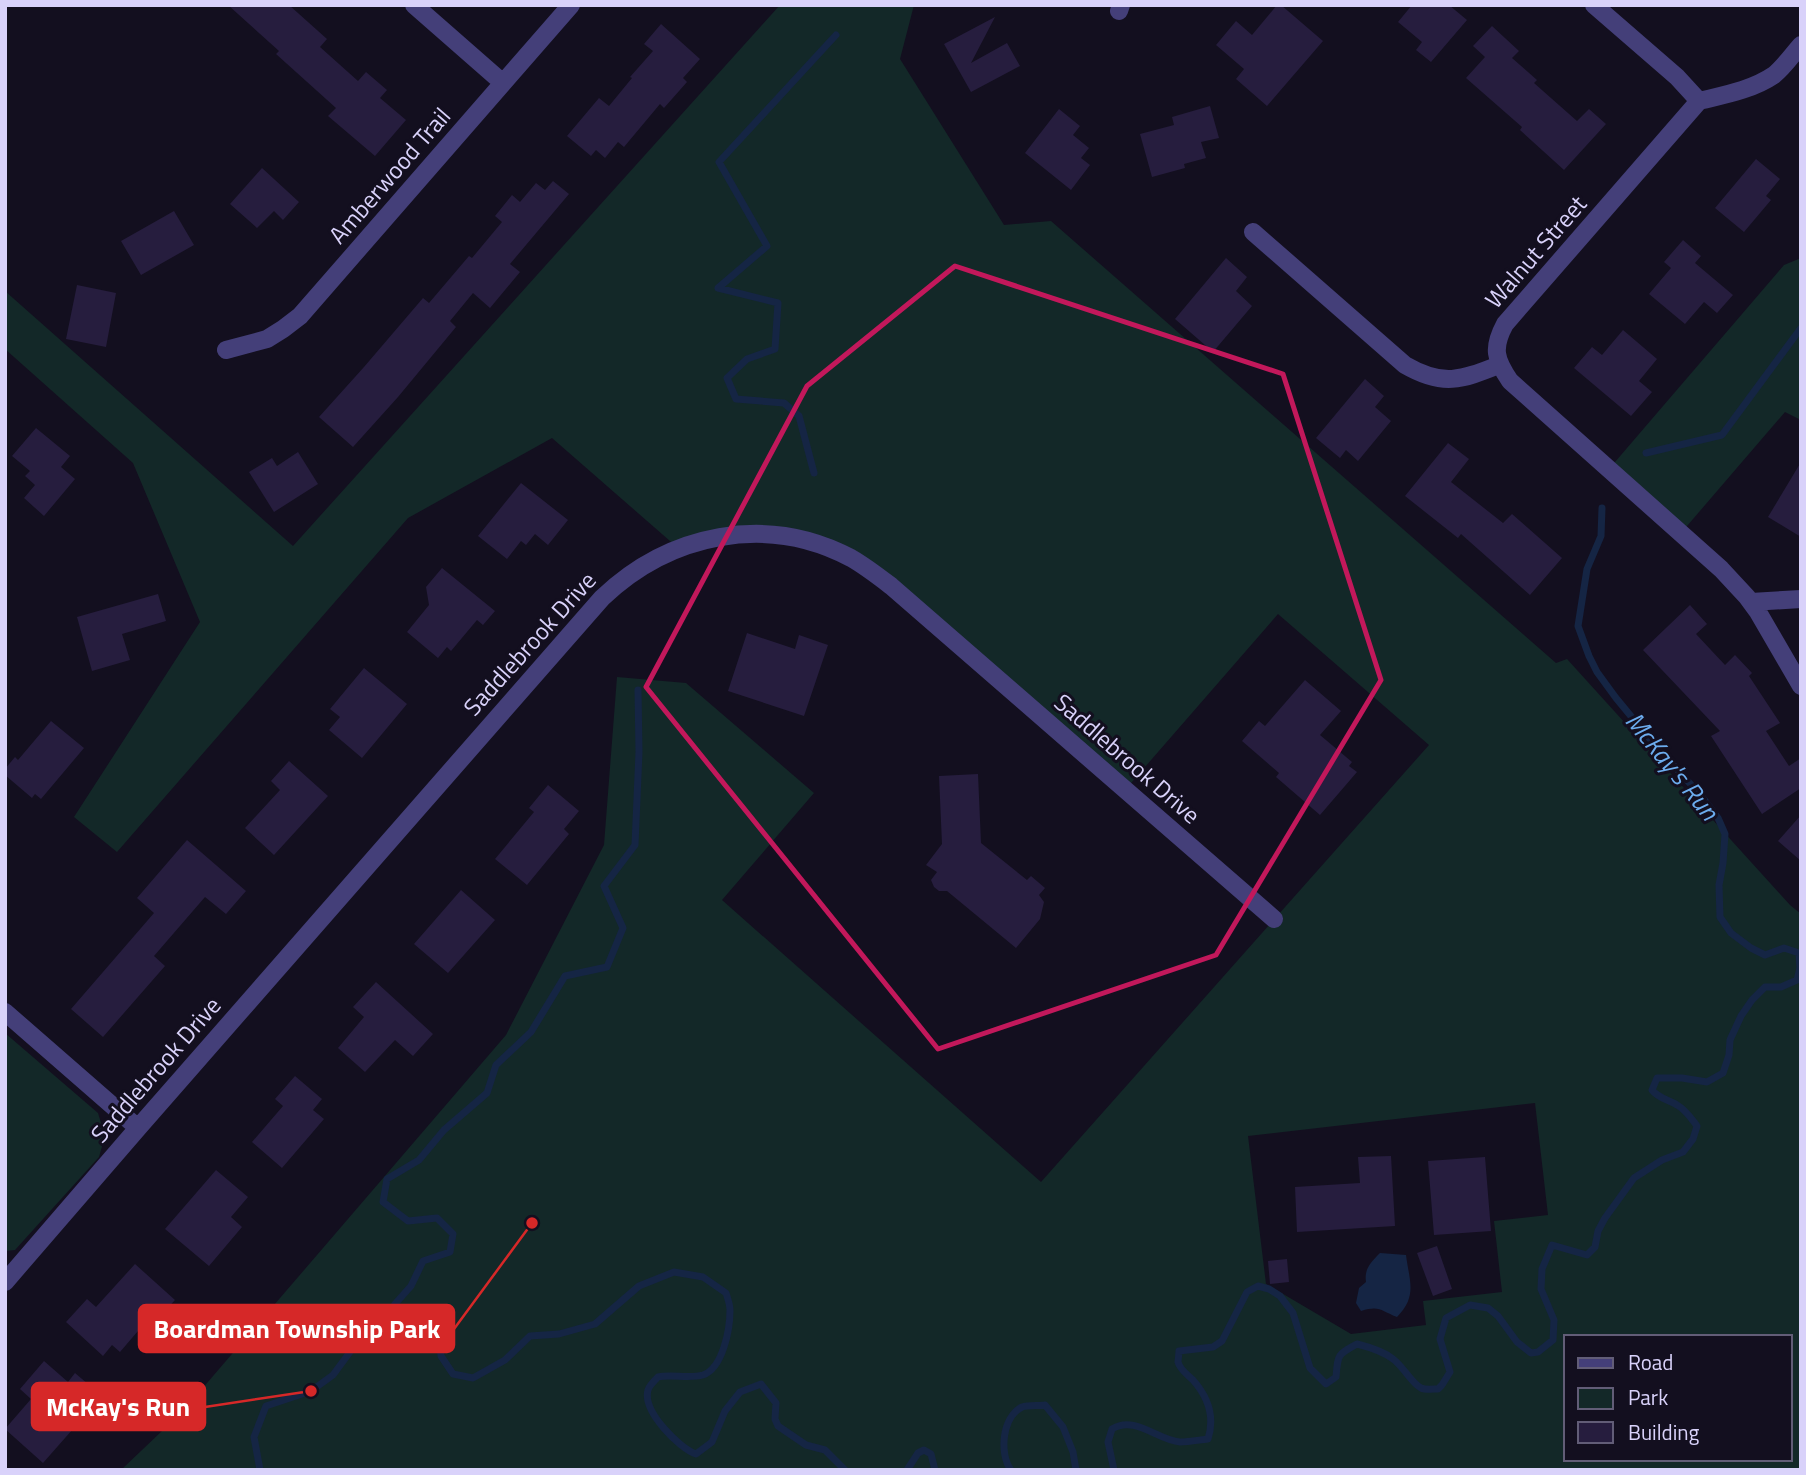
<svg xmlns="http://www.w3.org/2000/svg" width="1806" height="1475" font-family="'Titillium Web',sans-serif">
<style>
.green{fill:#132828;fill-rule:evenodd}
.water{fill:#152544}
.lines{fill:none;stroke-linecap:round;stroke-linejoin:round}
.stream{stroke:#152544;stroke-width:7}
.building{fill:#261d3e}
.minor{stroke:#443f79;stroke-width:18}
.marked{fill:none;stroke:#c2185b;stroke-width:5;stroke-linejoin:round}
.labels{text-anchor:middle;stroke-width:6;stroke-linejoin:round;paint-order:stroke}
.street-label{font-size:24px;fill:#d9d2fa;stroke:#130f1f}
.water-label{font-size:26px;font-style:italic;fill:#6cacee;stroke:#130f1f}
.leader{fill:none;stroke:#d62828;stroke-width:2.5}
.callout-dot{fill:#d62828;stroke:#130f1f;stroke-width:2.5}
.callout{fill:#d62828;stroke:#d62828;stroke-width:2.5}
.callout-label{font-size:26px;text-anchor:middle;font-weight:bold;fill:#fff}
</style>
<rect width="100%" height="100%" fill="#130f1f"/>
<path class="green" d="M780,5H914L900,59L1004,225L1051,221L1556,663L1567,659L1790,905L1801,914V1470H121L183,1411L506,1035L604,845L617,677L686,683L814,793L722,900L1041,1182L1429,745L1278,614L1125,790L871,571L778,536L678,548L552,438L408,518L117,852L74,817L200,622L133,463L5,349V291L293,546ZM1535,1103L1548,1215L1494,1221L1502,1292L1423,1301L1426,1325L1351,1334L1266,1284L1248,1136ZM1566,1337H1790V1459H1566Z
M1801,258V420L1785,412L1681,533L1609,469L1784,265Z
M5,1033L98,1113L105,1136L99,1157L15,1250L5,1251Z"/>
<path class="water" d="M1380,1253L1406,1255C1409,1280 1418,1296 1397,1317C1381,1311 1380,1305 1361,1311L1356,1303L1359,1288L1366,1282C1364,1269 1371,1262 1380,1253Z"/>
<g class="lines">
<path class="stream" d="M1646,453L1722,435L1801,328
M814,473L799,416L784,403L736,399L727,378L747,359L775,349L778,303L718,288L767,246L719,162L836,35
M381,1330L395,1304L411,1286L423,1261L450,1252L453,1234L437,1218L408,1221L383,1202L387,1179L419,1160L444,1130L487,1093L496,1065L531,1032L565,976L607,967L623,928L604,886L635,845L639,752L638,690
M260,1470L254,1437L266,1406L311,1391L333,1375L364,1333L386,1329L406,1328L417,1321L428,1322L439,1334L441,1356L453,1374L473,1378L505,1360L530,1336L559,1334L595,1324L639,1286L674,1272L703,1277L726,1293C728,1299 730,1305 730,1310C730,1329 723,1368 703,1375C689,1379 672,1374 658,1377C655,1380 649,1386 648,1390C642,1411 679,1448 696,1454L712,1442L725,1411L740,1392L761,1384L776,1403L775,1419L778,1426L806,1445L825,1450L845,1470
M907,1470L918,1453L924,1450L931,1454L935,1470
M1011,1470C999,1454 1002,1417 1022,1407C1028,1405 1039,1406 1045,1405L1063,1427L1073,1452L1076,1470
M1114,1470L1108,1442L1112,1429C1135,1415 1157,1440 1180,1442C1189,1442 1199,1440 1208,1439C1215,1417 1208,1397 1193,1380C1188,1375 1180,1370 1178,1362C1178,1361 1179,1353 1179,1351L1213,1347L1222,1341L1247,1292L1258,1286L1269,1289L1280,1296L1293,1313L1310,1368L1326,1384L1336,1377C1338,1354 1337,1355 1357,1344C1369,1347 1383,1351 1393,1359C1403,1366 1412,1384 1421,1388C1425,1390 1433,1389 1438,1389L1442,1385L1450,1372L1440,1339L1446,1318L1470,1305L1488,1308L1498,1316L1517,1342L1531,1353L1538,1352L1553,1340L1554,1320L1541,1289L1542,1269L1552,1245L1587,1255L1595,1247L1598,1231L1605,1218L1634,1178L1662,1160L1683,1152L1693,1139L1697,1126C1691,1118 1686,1110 1677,1105C1668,1099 1659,1099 1652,1090L1657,1078H1682L1707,1082L1723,1073L1729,1055L1730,1040L1741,1016L1752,1000L1765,987H1781L1797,980L1800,968L1799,953L1784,948L1765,955L1751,948L1731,933L1720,917L1719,885L1723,863L1725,834L1718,818L1703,798L1649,738L1616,698L1597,672L1589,656L1578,626L1587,569L1601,536L1602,508"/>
</g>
<path class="building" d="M228,5H289L327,39L320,47L358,81L366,72L387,90L380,98L406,120L375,156L328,116L336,108L276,54L279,51Z
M1277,5H1281L1323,41L1267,106L1236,79L1244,69L1216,45L1236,21L1252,35Z
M1412,5H1449L1467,20L1431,62L1416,50L1422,42L1398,22Z
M995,17L971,63L1007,43L1020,66L971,92L944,44Z
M661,24L700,59L683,78L687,82L664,108L660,104L624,147L618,142L605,158L596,150L591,156L567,136L599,98L609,106L632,78L630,77L653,51L644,44Z
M1492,26L1519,51L1512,58L1537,80L1534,83L1577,121L1589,109L1606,124L1564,170L1520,130L1522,127L1466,78L1485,57L1473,46Z
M1210,106L1219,138L1201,142L1206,158L1184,164L1185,168L1152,177L1140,134L1174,125L1172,117Z
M1059,109L1080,126L1073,135L1089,148L1081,158L1090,165L1071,190L1025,153Z
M1756,159L1780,179L1766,196L1771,200L1744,232L1715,208Z
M262,168L299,202L283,220L274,211L257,228L230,204Z
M553,181L569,194L510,264L520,272L490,308L473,293L450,321L456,327L398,397L353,447L319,417L364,367L423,298L429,303L469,256L472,258L502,222L495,216L512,195L520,202L536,183L545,190Z
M174,211L194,245L141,275L121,241Z
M1683,240L1701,256L1695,263L1733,295L1717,313L1704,302L1685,324L1649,294L1671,268L1664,262Z
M1226,258L1247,277L1236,291L1252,306L1213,352L1175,319Z
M77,285L116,293L106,347L66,339Z
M1623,330L1657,359L1639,381L1652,392L1631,416L1574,368L1592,347L1602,355Z
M1365,379L1384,396L1375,407L1391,421L1358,461L1346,450L1340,458L1316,438Z
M36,428L70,456L61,467L75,479L44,516L24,498L35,485L25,476L30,471L12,456Z
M1448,443L1469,459L1451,482L1503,523L1512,514L1562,558L1530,595L1461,534L1458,538L1405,496Z
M298,452L318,484L274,512L249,472L272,458L277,466Z
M1801,462V537L1768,517Z
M521,483L568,520L548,545L535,534L526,545L521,541L507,559L478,536Z
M442,568L495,611L483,625L477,620L451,651L447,647L438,658L407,632L429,605L426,587Z
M158,594L166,621L122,634L130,660L92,671L77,617Z
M1690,605L1707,624L1696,634L1725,665L1735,655L1752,673L1749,676L1780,723L1766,731L1789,766L1801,758V788L1762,814L1711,736L1720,731L1643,650Z
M747,633L795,649L799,635L828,645L804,716L728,691Z
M364,668L407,704L362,758L329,730L340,717L330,709Z
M1305,680L1341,711L1320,735L1352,762L1349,766L1357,772L1320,815L1276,777L1279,773L1242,741L1259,721L1265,726Z
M51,721L84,748L41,799L35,794L32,798L5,775V769L15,757L18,760Z
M289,761L328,796L274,855L245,828L280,790L271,781Z
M978,774L981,843L1027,880L1031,876L1045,888L1039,895L1044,902L1040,919L1016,948L947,891H939L934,887L931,880L937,872L926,865L942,844L939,776Z
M548,785L579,811L564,829L569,834L527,885L495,859L534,812L529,808Z
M1801,815V861L1778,841Z
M187,840L246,891L226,914L205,897L154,956L165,966L103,1037L71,1009L154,913L137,898Z
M461,890L495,920L448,973L414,944Z
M376,982L433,1034L413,1056L395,1040L365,1072L338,1048L364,1017L353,1007Z
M295,1076L322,1099L313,1110L324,1119L282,1168L252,1142L283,1106L275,1099Z
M1391,1156L1395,1226L1297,1232L1295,1187L1360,1183L1358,1157Z
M1485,1157L1491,1231L1434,1235L1428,1161Z
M216,1170L248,1197L231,1217L242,1227L209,1266L165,1229Z
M1437,1246L1452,1289L1433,1296L1417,1253Z
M1287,1259L1289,1282L1270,1284L1268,1261Z
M135,1264L175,1300L163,1313L177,1326L164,1342L144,1324L120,1352L112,1345L103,1356L66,1322L87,1299L96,1307Z
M44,1361L68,1382L75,1373L102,1396L43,1463L5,1429L31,1399L20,1389Z"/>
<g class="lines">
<path class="minor" d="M414,5L503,83
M1594,5L1677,77L1699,101
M1119,11L1121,5
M1801,45C1792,55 1784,67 1774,75C1752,90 1724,95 1699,101L1505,324C1492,348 1495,359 1510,381L1721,569L1747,597L1758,612L1801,686
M1253,232L1405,365C1443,387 1461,380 1499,365
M226,350L267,339L283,329L300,316L571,5
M1751,602L1801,599
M5,1012L138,1128
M5,1282L138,1128L602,598C669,534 766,513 851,558C865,566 878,576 891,586L1274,919"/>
</g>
<path class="marked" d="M955,266L1283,374L1381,680L1216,955L938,1049L646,687L807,386Z"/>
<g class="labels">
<g class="street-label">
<text transform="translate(390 176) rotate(-49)" y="8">Amberwood Trail</text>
<text transform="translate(1536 252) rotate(-49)" y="8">Walnut Street</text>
<text transform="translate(530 644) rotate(-48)" y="8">Saddlebrook Drive</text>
<text transform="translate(1127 759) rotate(41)" y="8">Saddlebrook Drive</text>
<text transform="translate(156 1070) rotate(-49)" y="8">Saddlebrook Drive</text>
</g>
<g class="water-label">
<text transform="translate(1672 766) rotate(51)" y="9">McKay's Run</text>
</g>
</g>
<path class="leader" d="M532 1223L454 1329M311 1391L205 1407"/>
<g class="callout-dot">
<circle cx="532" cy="1223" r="7"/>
<circle cx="311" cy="1391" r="7"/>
</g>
<g class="callout">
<rect x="139" y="1305" width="315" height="47" rx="7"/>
<rect x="32" y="1383" width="173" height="47" rx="7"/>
</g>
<g class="callout-label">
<text x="297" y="1338">Boardman Township Park</text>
<text x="118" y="1416">McKay's Run</text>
</g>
<rect width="1806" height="1475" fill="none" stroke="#d9d2fa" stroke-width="14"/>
<rect x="1564" y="1335" width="228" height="126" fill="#130f1f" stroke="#625d77" stroke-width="2"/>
<rect x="1578" y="1358" width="35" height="10" fill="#443f79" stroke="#625d77" stroke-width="2"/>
<text x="1628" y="1370" font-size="21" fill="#d9d2fa">Road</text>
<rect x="1578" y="1388" width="35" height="21" fill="#132828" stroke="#625d77" stroke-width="2"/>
<text x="1628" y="1405" font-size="21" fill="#d9d2fa">Park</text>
<rect x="1578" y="1422" width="35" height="21" fill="#261d3e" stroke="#625d77" stroke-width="2"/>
<text x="1628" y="1440" font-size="21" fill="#d9d2fa">Building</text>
</svg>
